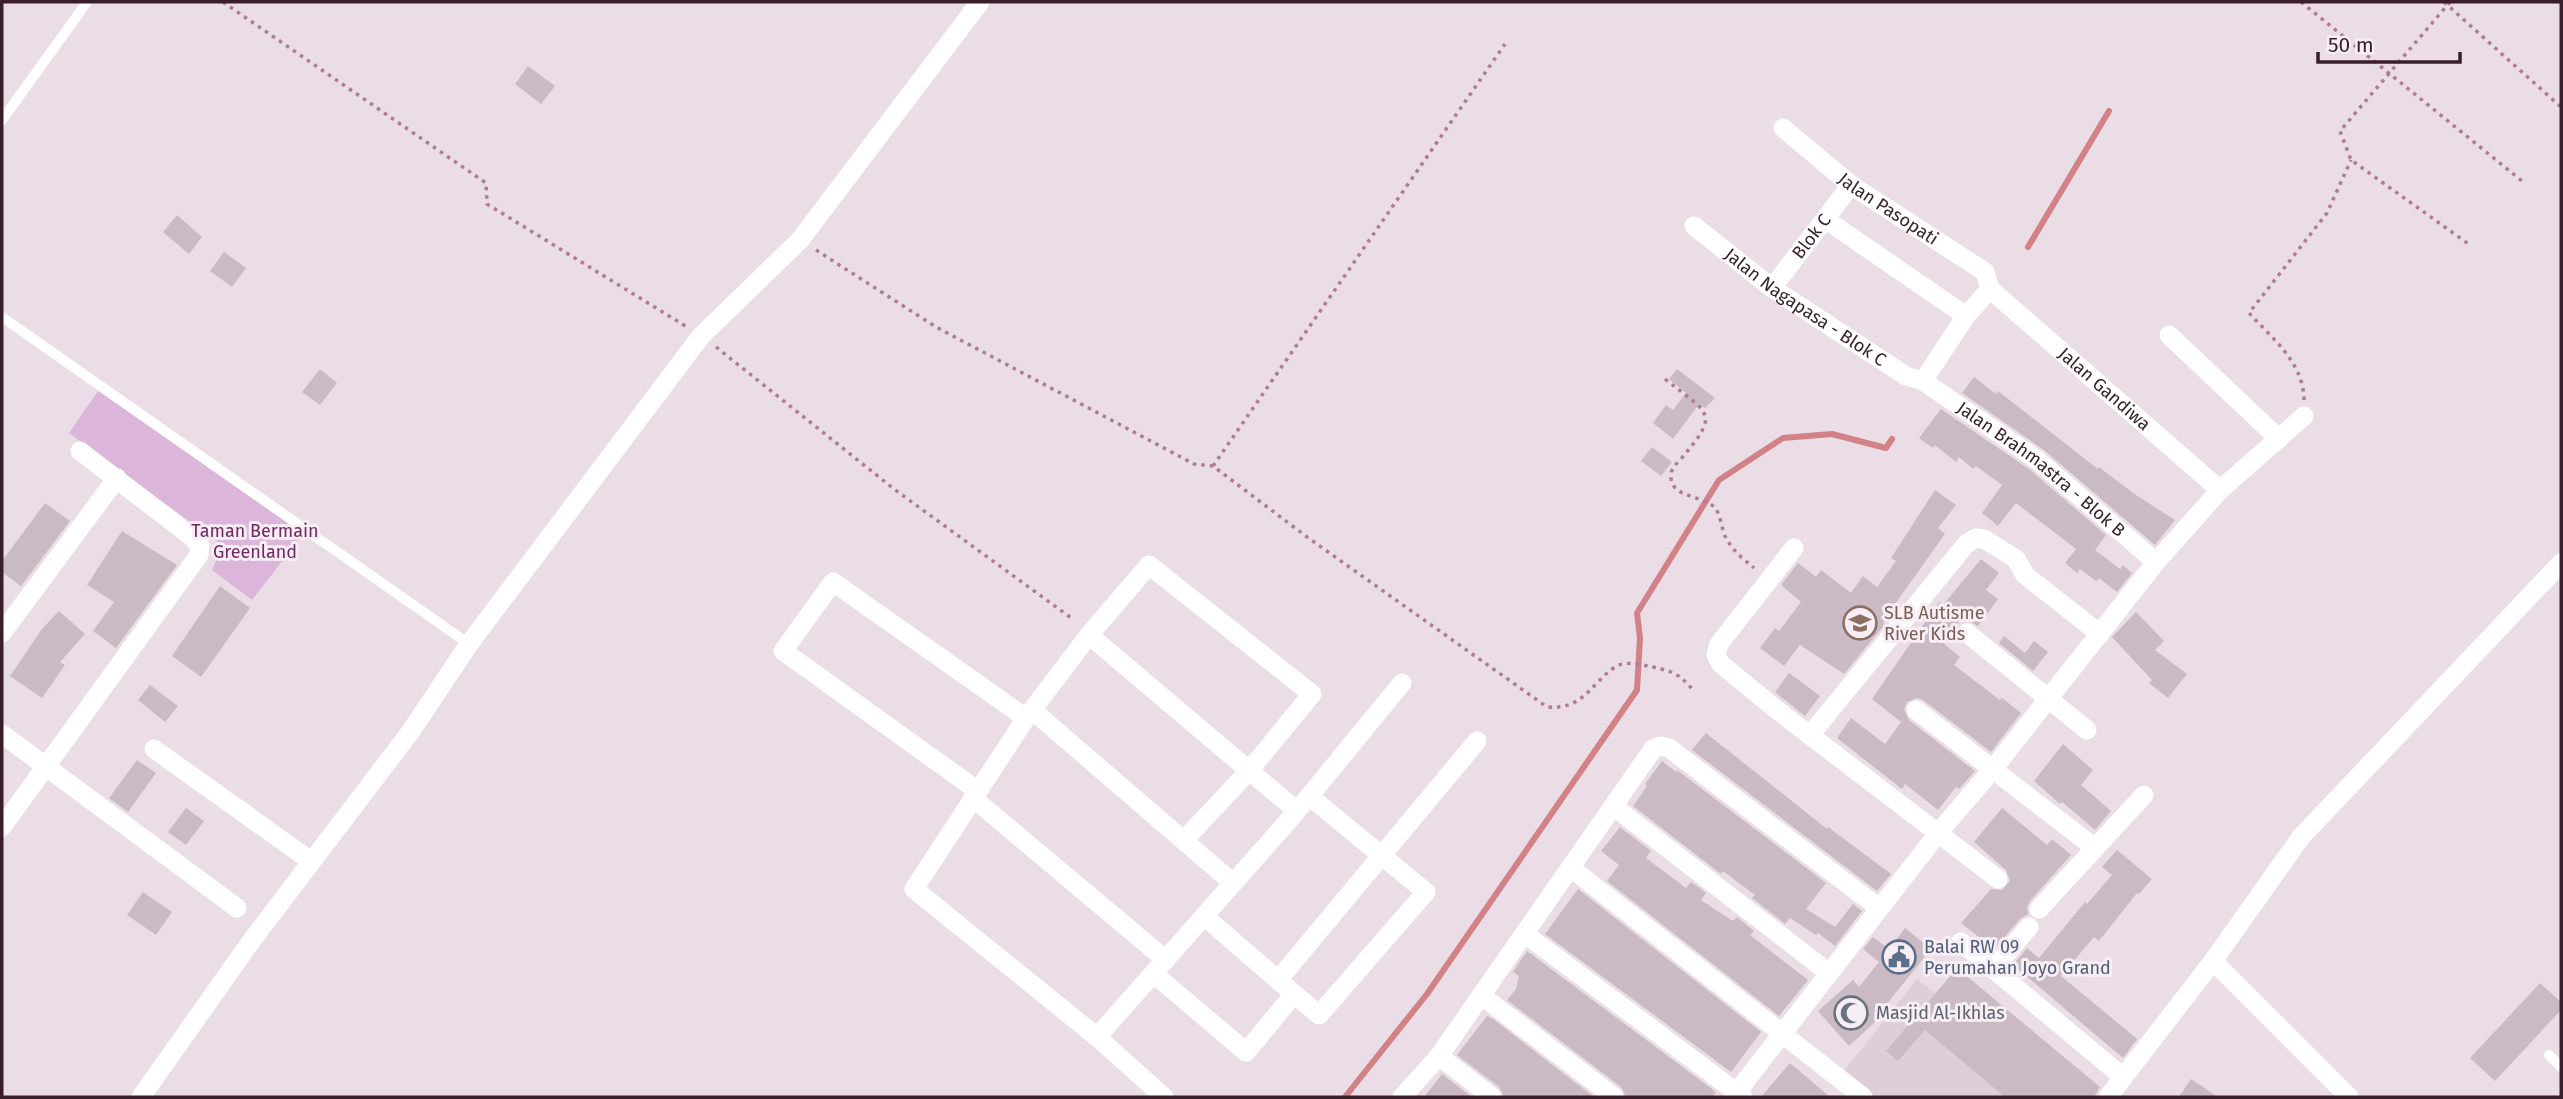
<svg xmlns="http://www.w3.org/2000/svg" width="2563" height="1099" font-family="'Fira Sans',sans-serif">
<style>
.built{fill:#deced8}
.green{fill:#dcb5da}
.lines{fill:none;stroke-linecap:round;stroke-linejoin:round}
.stream{stroke:#d28287;stroke-width:6}
.building{fill:#cabac4}
.path{stroke:#af7c97;stroke-width:3.5;stroke-dasharray:3.5 5;stroke-linecap:butt}
.service{stroke:#fff;stroke-width:10}
.minor{stroke:#fff;stroke-width:19}
.labels{text-anchor:middle;stroke-width:6;stroke-linejoin:round;paint-order:stroke}
.street-label{font-size:18px;fill:#3a1e2c;stroke:#f7edf4}
.park-label{font-size:18px;fill:#722765;stroke:#f7edf4}
.education-label{font-size:18px;fill:#785e54;stroke:#f7edf4;text-anchor:start}
.service-label{font-size:18px;fill:#4e5e75;stroke:#f7edf4;text-anchor:start}
.worship-label{font-size:18px;fill:#5b616d;stroke:#f7edf4;text-anchor:start}
</style>
<rect width="100%" height="100%" fill="#eadde6"/>
<path class="built" d="M1917,979L2065,1097H1876L1843,1072Z"/>
<path class="green" d="M98,391L304,533L252,600L212,570L221,549L219,543L69,433Z"/>
<g class="lines">
<path class="stream" d="M2028,247L2109,111
M1345,1097L1427,994L1637,690L1640,638L1637,613L1719,480L1754,457L1783,438L1832,434L1886,448L1892,439"/>
</g>
<path class="building" d="M528,66L555,86L541,104L515,84Z
M177,215L202,237L189,254L163,232Z
M224,252L246,268L232,287L210,271Z
M320,369L337,383L320,405L302,392Z
M1677,369L1715,398L1705,408L1699,404L1673,439L1653,423L1666,405L1673,410L1686,393L1669,379Z
M1974,377L1996,394L1998,391L2098,469L2099,467L2133,493L2175,520L2155,545L2044,450L1962,393Z
M1941,409L2029,469L2106,535L2095,550L2120,569L2123,565L2132,573L2117,592L2099,578L2096,581L2080,569L2077,573L2065,563L2076,549L2016,503L1998,526L1982,513L2002,485L1976,466L1973,469L1959,457L1956,462L1935,445L1933,448L1919,438Z
M1652,447L1672,462L1661,476L1641,461Z
M1935,490L1956,505L1938,528L1945,534L1893,607L1883,623L1885,624L1844,674L1800,645L1784,666L1760,648L1775,628L1779,631L1801,602L1781,585L1798,563L1816,577L1821,570L1851,593L1863,576L1877,587L1896,561L1891,558Z
M45,503L70,521L21,586L2,572V561Z
M122,531L177,565L116,648L93,631L114,602L87,585Z
M1981,559L1999,573L1986,590L1998,599L1978,626L1962,617L1944,644L1960,657L1954,665L2000,700L2002,698L2021,713L1991,752L1923,700L1917,698L1907,702L1904,709L1909,720L1975,771L1959,789L1956,787L1938,810L1905,784L1902,789L1837,738L1851,718L1885,744L1901,722L1872,699L1939,602L1943,605Z
M220,586L250,608L201,677L172,656Z
M59,611L85,634L60,662L65,665L42,698L10,676L42,629Z
M2136,612L2164,641L2155,650L2187,674L2168,698L2149,683L2152,680L2112,637Z
M2004,636L2025,653L2034,641L2048,652L2033,671L1999,643Z
M1789,673L1820,696L1805,716L1775,692Z
M150,685L178,706L165,722L138,700Z
M1706,733L1827,829L1828,827L1891,874L1877,891L1692,750Z
M2063,744L2093,770L2081,785L2111,811L2095,830L2062,802L2060,804L2034,781Z
M137,760L156,773L128,812L109,798Z
M1662,761L1676,772L1677,770L1826,883L1806,909L1835,927L1853,904L1862,911L1835,946L1818,933L1816,935L1790,918L1785,924L1752,898L1755,895L1723,871L1721,874L1633,806L1647,786L1645,784Z
M186,808L204,821L186,845L168,832Z
M2002,808L2047,845L2052,839L2071,855L2030,901L2027,907L2028,914L2020,919L1994,949L1961,923L1991,889L2002,890L2010,881L2006,870L1974,842Z
M1620,827L1651,851L1646,858L1686,888L1691,882L1706,893L1701,900L1733,921L1737,917L1754,931L1750,935L1808,980L1779,1016L1607,881L1619,865L1601,851Z
M2117,850L2152,879L2139,894L2137,893L2099,941L2094,937L2061,976L2137,1039L2123,1058L2013,965L2027,948L2039,958L2085,902L2087,904L2112,875L2102,867Z
M1578,889L1761,1032L1731,1072L1545,934Z
M143,892L172,912L156,935L127,915Z
M1905,928L1931,949L1881,1011L1884,1014L1849,1046L1818,1011L1853,980L1859,987L1879,962L1863,949L1873,937L1889,949Z
M1527,951L1716,1092L1712,1097H1626L1621,1087L1507,1000L1516,989L1519,976L1513,972Z
M1957,968L2100,1087L2094,1097H2005L1925,1030L1898,1061L1886,1051Z
M2540,983L2561,1002V1010L2495,1081L2470,1058Z
M1487,1016L1493,1019L1594,1097H1504L1499,1087L1457,1055Z
M1790,1063L1830,1097H1761Z
M1442,1074L1472,1097H1424Z
M2191,1079L2218,1097H2179Z"/>
<g class="lines">
<path class="path" d="M223,2L486,183L487,204L687,327
M2301,2L2522,181
M2444,2L2561,107
M2450,2L2340,131L2351,160L2470,245
M816,250L936,327L1194,464L1213,466L1307,537L1547,707C1584,710 1590,684 1615,667C1626,660 1641,665 1653,667C1675,672 1679,674 1694,691
M716,347L894,489L1074,620
M1665,379C1710,415 1721,412 1680,460C1675,465 1670,470 1671,478C1672,497 1702,496 1713,506C1721,513 1721,527 1725,536C1732,550 1742,558 1754,568
M2304,400C2304,363 2272,338 2249,313L2327,213L2351,160
M1213,466L1505,44"/>
<path class="service" d="M2,120L87,2
M2,317L469,644
M2549,1055L2561,1067"/>
<g class="minor">
<path id="s1" d="M1783,128L1851,185L1985,272L1990,289"/>
<path d="M1825,219L1966,316"/>
<path id="s2" d="M1694,226L1772,288L1906,376L1923,381L2036,459L2156,562"/>
<path id="s3" d="M1772,288L1851,185"/>
<path id="s4" d="M1990,289L2220,490"/>
<path d="M2169,335L2279,439"/>
<path d="M1923,381L1966,316L1990,289"/>
<path d="M1794,548L1719,644L1716,655L1721,664L1777,710L1998,879"/>
<path d="M2,633L117,478"/>
<path d="M1967,633L2087,730"/>
<path d="M1089,635L1149,565L1312,694L1249,771L1184,840"/>
<path d="M1032,710L1233,883"/>
<path d="M1916,710L2095,848"/>
<path d="M2,734L237,908"/>
<path d="M1810,735L1967,543L1976,538L1984,539L2016,559L2025,575L2100,634"/>
<path d="M154,749L311,861"/>
<path d="M978,791L783,651L833,582L1026,718"/>
<path d="M973,798L1166,960"/>
<path d="M1302,805L1402,683"/>
<path d="M1613,806L1829,973"/>
<path d="M2,827L199,555L200,546L192,537L80,451"/>
<path d="M1571,868L1863,1097"/>
<path d="M2039,909L2144,795"/>
<path d="M1204,916L1278,980L1477,741"/>
<path d="M1525,934L1743,1097"/>
<path d="M1961,942L2123,1077"/>
<path d="M2213,961L2349,1097"/>
<path d="M1994,968L2029,927"/>
<path d="M1154,974L1246,1052L1294,994"/>
<path d="M1278,980L1319,1015L1426,892L1309,796"/>
<path d="M1482,996L1614,1097"/>
<path d="M1097,1037L1297,811L1089,635L1026,718L914,889L1097,1037L1164,1097"/>
<path d="M1439,1056L1492,1097"/>
<path d="M141,1097L252,940L411,731L469,644L701,336L800,240L980,2"/>
<path d="M1402,1097L1439,1056L1653,749L1661,746L1669,748L1879,908"/>
<path d="M1733,1097L1939,832L1993,769L2156,562L2220,490L2304,416"/>
<path d="M2108,1097L2213,961L2301,837L2561,563"/>
</g>
</g>
<defs>
<symbol id="school-ring" viewBox="-11 -11 22 22"><circle r="9.5" fill="#f7edf4" stroke="#8d6e63" stroke-width="1.5"/><path d="M0-5L7-2L0 1L-7-2ZM-4 1L0 2.5L4 1V4Q0 6-4 4Z" fill="#8d6e63"/></symbol>
<symbol id="civic-ring" viewBox="-11 -11 22 22"><circle r="9.5" fill="#f7edf4" stroke="#5c6f8a" stroke-width="1.5"/><path d="M-.6-6.5H3V-4.5H.6V-3L4-1V1h2V6H-6V1h2V-1L-.6-3ZM-1.2 2.5V6h2.4V2.5Z" fill="#5c6f8a"/></symbol>
<symbol id="mosque-ring" viewBox="-11 -11 22 22"><circle r="9.5" fill="#f7edf4" stroke="#6b7280" stroke-width="1.5"/><path d="M3.5-4.9A6 6 0 1 0 3.5 4.9A5 5 0 1 1 3.5-4.9Z" fill="#6b7280"/></symbol>
</defs>
<g fill-rule="evenodd">
<use href="#school-ring" x="1841" y="604" width="38" height="38"/>
<use href="#civic-ring" x="1880" y="938" width="38" height="38"/>
<use href="#mosque-ring" x="1832" y="994" width="38" height="38"/>
</g>
<g class="labels">
<g class="street-label">
<text dy="6" stroke="none"><textPath href="#s1" startOffset="133">Jalan Pasopati</textPath></text>
<text dy="6" stroke="none"><textPath href="#s3" startOffset="65">Blok C</textPath></text>
<text dy="6" stroke="none"><textPath href="#s2" startOffset="138">Jalan Nagapasa - Blok C</textPath></text>
<text dy="6" stroke="none"><textPath href="#s4" startOffset="152">Jalan Gandiwa</textPath></text>
<text dy="6" stroke="none"><textPath href="#s2" startOffset="425">Jalan Brahmastra - Blok B</textPath></text>
</g>
<g class="park-label">
<text x="255" y="537">Taman Bermain<tspan x="255" dy="21">Greenland</tspan></text>
</g>
<g class="education-label">
<text x="1884" y="619">SLB Autisme<tspan x="1884" dy="21">River Kids</tspan></text>
</g>
<g class="service-label">
<text x="1924" y="953">Balai RW 09<tspan x="1924" dy="21">Perumahan Joyo Grand</tspan></text>
</g>
<g class="worship-label">
<text x="1876" y="1019">Masjid Al-Ikhlas</text>
</g>
</g>
<rect width="2563" height="1099" fill="none" stroke="#3a1e2c" stroke-width="7"/>
<path d="M2318 52v10h142v-10" fill="none" stroke="#3a1e2c" stroke-width="3.5"/>
<text x="2328" y="52" font-size="21" fill="#3a1e2c" stroke="#f7edf4" stroke-width="5" paint-order="stroke">50 m</text>
</svg>
